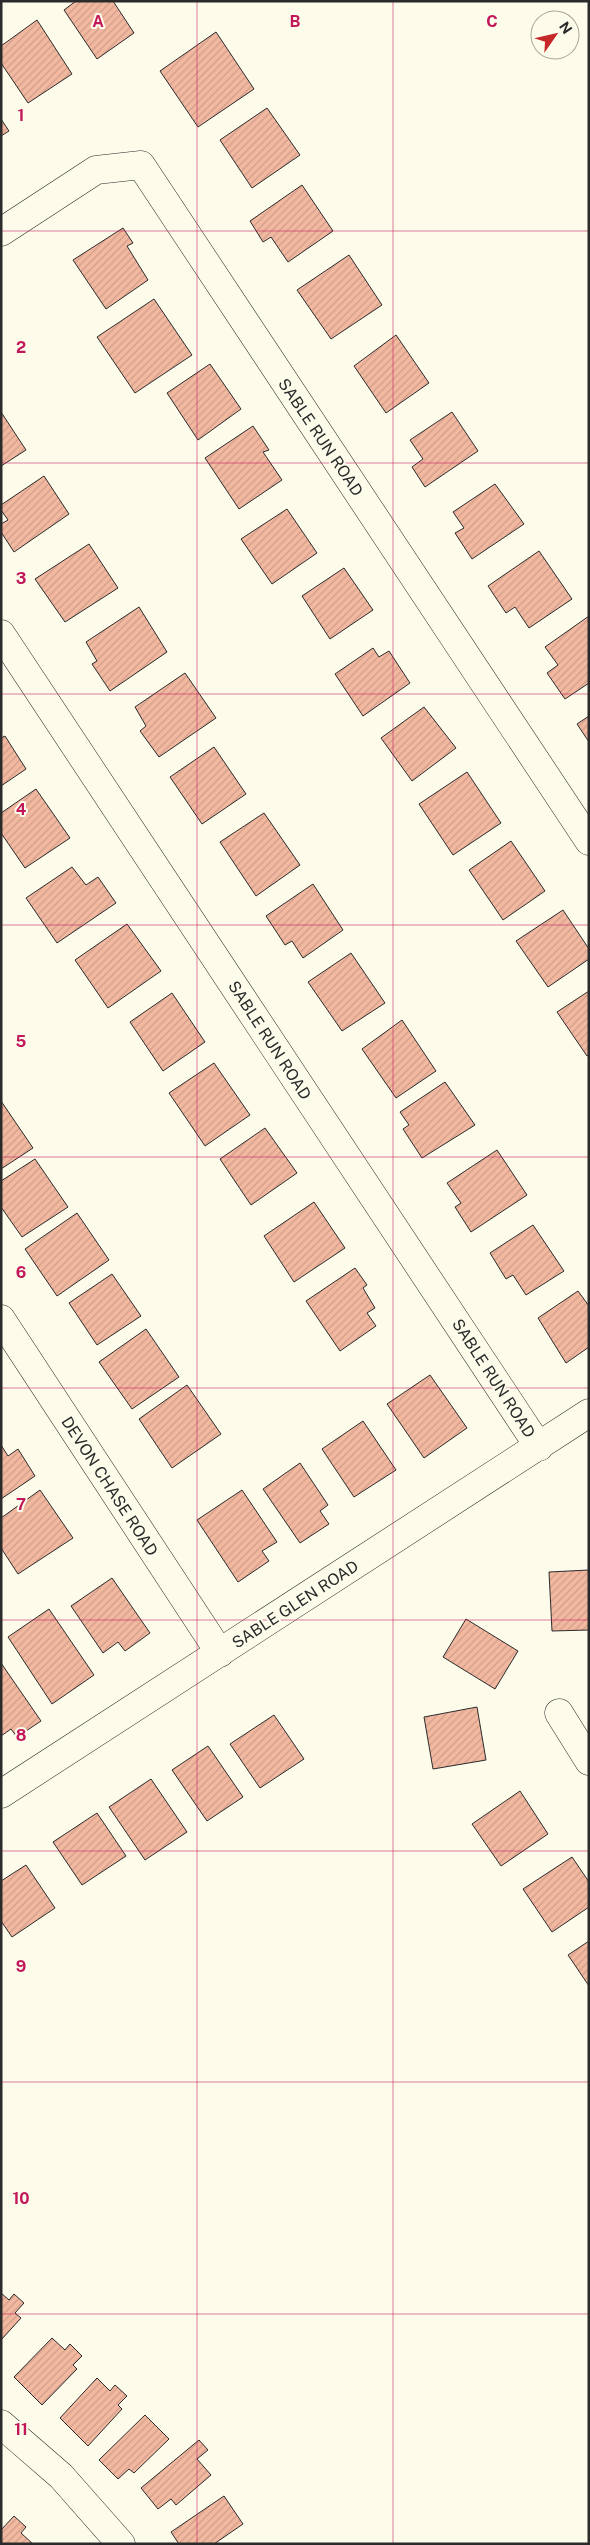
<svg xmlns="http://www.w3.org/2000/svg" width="590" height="2545" font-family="'Public Sans',sans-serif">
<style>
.building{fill:url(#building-hatch);stroke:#2b2b2b}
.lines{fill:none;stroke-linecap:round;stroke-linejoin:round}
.minor-casing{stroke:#2b2b2b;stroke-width:29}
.minor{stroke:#fdfbea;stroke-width:28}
.grid{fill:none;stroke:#c2185b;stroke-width:1;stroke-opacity:0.55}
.labels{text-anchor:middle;stroke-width:4;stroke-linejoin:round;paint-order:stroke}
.street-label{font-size:16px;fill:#2b2b2b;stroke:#fdfbea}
.grid-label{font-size:16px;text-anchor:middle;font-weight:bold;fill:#c2185b;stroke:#fdfbea;stroke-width:4;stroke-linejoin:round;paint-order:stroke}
</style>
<defs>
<pattern id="building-hatch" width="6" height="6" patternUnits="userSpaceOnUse" patternTransform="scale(1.25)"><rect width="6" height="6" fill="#f2b8a0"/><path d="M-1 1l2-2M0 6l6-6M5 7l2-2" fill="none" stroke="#d09e8a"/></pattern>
</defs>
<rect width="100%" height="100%" fill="#fdfbea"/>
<path class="building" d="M76,1H113L134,33L97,59L64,10Z
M37,20L72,74L28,103L1,63V46Z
M216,32L254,89L198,127L160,71Z
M267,108L300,155L252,188L220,140Z
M1,119L9,131L1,136Z
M302,185L333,231L288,262L271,237L263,242L250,221Z
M123,228L133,243L127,246L148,280L106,309L73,260Z
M349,255L382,305L331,339L297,290Z
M154,299L192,355L135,393L97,337Z
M396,335L429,383L386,413L354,366Z
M210,364L241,409L198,440L167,393Z
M1,412L26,450L1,466Z
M452,412L478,451L425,487L412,467L423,459L410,440Z
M253,426L269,450L263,452L282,480L239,509L205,458Z
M44,476L69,514L14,552L1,532V524L8,520L1,510V505Z
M495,484L524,524L472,559L455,533L464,528L453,512Z
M287,509L317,553L272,584L241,539Z
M89,544L118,588L65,622L35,579Z
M539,551L572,599L529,628L515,607L506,613L488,586Z
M344,568L373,610L330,639L302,596Z
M139,607L167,652L110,691L92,664L97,661L86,642Z
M589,616V683L565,699L547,673L558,665L545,647Z
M373,648L379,657L389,651L410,683L363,716L335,674Z
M185,673L216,718L159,757L140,731L146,726L135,707Z
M424,707L456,748L412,781L381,738Z
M589,716V742L577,724Z
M5,736L26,769L1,786V738Z
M214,747L246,794L202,824L170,777Z
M467,772L501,823L453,855L419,804Z
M36,789L70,838L25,868L1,833V813Z
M264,813L300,865L256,896L220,842Z
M511,841L545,891L503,920L469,870Z
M72,867L86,885L98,877L116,903L57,943L26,898Z
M313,884L343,930L303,958L292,941L285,945L266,916Z
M563,910L589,949V959L548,987L516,941Z
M127,924L161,971L108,1008L75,960Z
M351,953L385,1003L342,1031L308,982Z
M589,991V1055L587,1056L557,1012Z
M172,993L205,1042L163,1071L130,1022Z
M402,1020L436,1071L396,1098L362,1049Z
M214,1063L250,1115L205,1146L169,1093Z
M445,1082L475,1125L422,1158L403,1129L409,1125L400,1112Z
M1,1101L33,1148L1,1169Z
M265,1128L297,1173L251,1205L220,1159Z
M497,1150L527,1195L471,1232L455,1207L461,1203L447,1183Z
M35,1159L68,1207L22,1237L1,1207V1181Z
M314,1202L345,1248L294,1282L264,1236Z
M77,1213L109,1260L57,1296L25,1249Z
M533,1225L564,1271L526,1295L513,1275L506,1279L490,1253Z
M355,1268L367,1285L363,1288L375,1308L367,1313L376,1326L340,1351L306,1301Z
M112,1274L141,1316L97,1345L69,1303Z
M578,1291L589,1306V1347L566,1363L538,1318Z
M146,1329L179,1377L132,1409L99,1362Z
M430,1375L467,1428L424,1458L387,1404Z
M187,1385L221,1434L172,1468L139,1419Z
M363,1421L396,1470L354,1497L322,1449Z
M1,1445L8,1456L18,1449L35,1476L1,1499Z
M300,1463L328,1505L320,1511L329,1524L300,1543L263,1489Z
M40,1490L73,1538L18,1574L1,1548V1518Z
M242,1490L277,1542L262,1551L269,1561L238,1582L197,1520Z
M589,1570V1630L552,1631L549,1572Z
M112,1578L150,1633L125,1651L118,1642L103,1653L71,1606Z
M49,1609L94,1675L52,1704L8,1637Z
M466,1619L518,1651L495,1689L443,1657Z
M1,1663L41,1721L17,1737L11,1729L1,1736Z
M477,1707L486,1760L433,1769L424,1717Z
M274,1715L304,1759L260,1788L230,1744Z
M208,1746L243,1797L207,1821L172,1770Z
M151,1779L187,1832L145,1860L109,1807Z
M520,1791L548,1834L501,1866L472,1824Z
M97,1813L126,1856L82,1885L53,1842Z
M572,1857L589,1882V1907L552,1932L523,1889Z
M26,1865L55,1908L12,1937L1,1921V1881Z
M589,1941V1986L568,1955Z
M1,2293L9,2300L14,2294L24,2303L15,2313L21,2318L1,2340Z
M52,2338L65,2350L70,2344L82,2356L73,2365L77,2369L42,2405L14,2377Z
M97,2378L110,2391L115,2385L127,2396L118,2405L122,2409L88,2446L60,2418Z
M145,2415L169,2439L134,2473L129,2469L118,2479L99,2460Z
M199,2440L208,2450L197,2459L211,2475L176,2505L171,2499L158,2509L141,2488Z
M224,2496L243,2524L214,2544H179L171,2532Z
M14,2516L26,2527L21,2533L33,2544H1V2530Z"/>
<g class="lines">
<defs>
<path id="minor" d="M1,232L96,170L141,165L589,841
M1,634L539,1447
M1,1319L220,1653
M559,1713L589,1761
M1,1794L589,1413
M1,2424L61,2476L121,2544"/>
</defs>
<use href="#minor" class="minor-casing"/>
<use href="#minor" class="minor"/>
</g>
<path class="grid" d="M197,1V2544M393,1V2544M1,231H589M1,463H589M1,694H589M1,925H589M1,1157H589M1,1388H589M1,1620H589M1,1851H589M1,2082H589M1,2314H589"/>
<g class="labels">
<g class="street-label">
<text transform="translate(321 437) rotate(56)" y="6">SABLE RUN ROAD</text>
<text transform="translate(270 1040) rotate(57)" y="6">SABLE RUN ROAD</text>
<text transform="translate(494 1378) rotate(57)" y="6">SABLE RUN ROAD</text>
<text transform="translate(110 1486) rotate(57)" y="6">DEVON CHASE ROAD</text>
<text transform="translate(295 1604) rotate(-33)" y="6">SABLE GLEN ROAD</text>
</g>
</g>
<g class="grid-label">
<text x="98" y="27">A</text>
<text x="295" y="27">B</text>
<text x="492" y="27">C</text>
<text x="21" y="121">1</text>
<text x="21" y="353">2</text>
<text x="21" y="584">3</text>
<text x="21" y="815">4</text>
<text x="21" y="1047">5</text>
<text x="21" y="1278">6</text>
<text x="21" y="1510">7</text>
<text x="21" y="1741">8</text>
<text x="21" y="1972">9</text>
<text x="21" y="2204">10</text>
<text x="21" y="2435">11</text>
</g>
<rect width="590" height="2545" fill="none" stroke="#2b2b2b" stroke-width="5"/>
<g transform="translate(555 35) rotate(56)"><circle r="24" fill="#fdfbea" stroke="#a9a89e"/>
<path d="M0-4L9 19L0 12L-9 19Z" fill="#c62828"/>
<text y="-8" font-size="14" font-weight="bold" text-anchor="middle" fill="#2b2b2b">N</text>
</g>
</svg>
